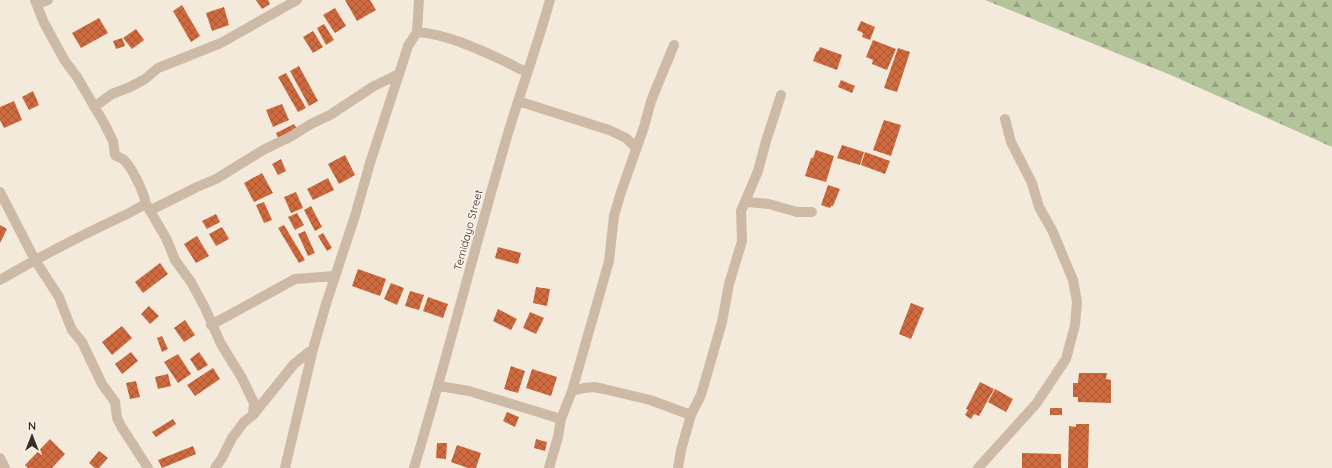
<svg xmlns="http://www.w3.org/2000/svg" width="1332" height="468" font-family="Quicksand,sans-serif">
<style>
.forest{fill:url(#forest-firs)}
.building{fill:url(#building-cross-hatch)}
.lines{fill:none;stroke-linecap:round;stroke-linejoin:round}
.minor{stroke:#cdbaa6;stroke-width:10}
.labels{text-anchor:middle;stroke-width:3;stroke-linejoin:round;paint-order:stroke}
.street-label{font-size:11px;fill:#392e28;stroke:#fbf3e8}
</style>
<defs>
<pattern id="forest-firs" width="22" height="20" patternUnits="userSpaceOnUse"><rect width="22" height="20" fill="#b4c49a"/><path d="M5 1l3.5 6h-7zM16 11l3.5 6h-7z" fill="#93a07e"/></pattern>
<pattern id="building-cross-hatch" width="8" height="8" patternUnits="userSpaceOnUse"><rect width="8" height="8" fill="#cf693e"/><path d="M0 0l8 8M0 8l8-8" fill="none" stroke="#a95734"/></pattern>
</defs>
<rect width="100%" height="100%" fill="#f4eadc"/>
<path class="forest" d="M985,0H1332V147L1173,76Z"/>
<path class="building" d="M256,0H268L270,4L262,9Z
M345,0H370L376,10L357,21Z
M182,5L200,36L191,42L173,11Z
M224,7L229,25L212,31L206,13Z
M335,8L346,26L335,33L323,15Z
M99,18L108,33L81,48L72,33Z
M861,21L875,27L870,40L862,37L863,33L857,30Z
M324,24L334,40L326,45L317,28Z
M136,29L144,40L132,49L123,38Z
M313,31L323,47L313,53L303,37Z
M122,38L125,46L116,49L113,41Z
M873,40L896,49L887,70L872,64L873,60L866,57Z
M820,47L842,55L837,70L813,61L817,51L818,52Z
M898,48L910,52L897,92L884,88Z
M299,66L318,101L309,106L290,71Z
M286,73L306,108L298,112L278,77Z
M841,80L855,86L852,93L838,87Z
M33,91L39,105L29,110L22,97Z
M14,101L22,120L4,128L0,120V107Z
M282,104L289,120L273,127L266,110Z
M884,120L901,125L891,156L873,150Z
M294,124L297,129L278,138L276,133Z
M842,145L864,152L860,165L837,158Z
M816,150L834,156L826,182L805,176L811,158H813Z
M865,152L890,161L885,174L861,165Z
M345,155L355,175L339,184L328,164Z
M281,159L286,171L278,175L272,164Z
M262,173L273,193L254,202L244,183Z
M328,178L334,190L313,200L307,189Z
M828,185L840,189L833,206H831L830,208L821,205Z
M296,192L303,208L291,213L284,197Z
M264,202L272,220L264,223L256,205Z
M311,206L322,227L315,231L304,210Z
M297,213L304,225L295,230L288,217Z
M216,214L220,222L207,229L202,221Z
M0,225L7,229L0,243Z
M284,225L305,260L299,263L278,228Z
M222,227L229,239L216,246L209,234Z
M305,231L315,253L308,256L298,234Z
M323,233L332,248L327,251L318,236Z
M197,236L209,256L196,263L184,244Z
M498,247L521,253L518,264L495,258Z
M160,263L168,274L143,293L135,282Z
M358,269L386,279L380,296L352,286Z
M391,283L404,288L397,305L384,299Z
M536,287L550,289L547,306L533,303Z
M410,291L424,295L419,310L405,306Z
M428,297L448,304L443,318L423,311Z
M911,303L924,308L911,339L899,334Z
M149,306L159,316L150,324L141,314Z
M498,309L517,319L511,330L493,321Z
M530,312L544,318L536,334L523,328Z
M185,320L195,335L184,342L174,328Z
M122,326L132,338L112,355L102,342Z
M162,336L168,349L162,352L157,338Z
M131,352L138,361L122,374L115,364Z
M199,352L208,365L198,371L190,359Z
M178,354L191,374L178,383L164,362Z
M511,366L525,371L518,393L504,389Z
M213,368L220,379L195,396L187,385Z
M532,369L557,377L551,396L526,388Z
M1079,373H1107L1106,379L1111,380V403L1078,402V397H1073V383H1078Z
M168,374L171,386L158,389L155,377Z
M136,381L140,397L130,399L126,383Z
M980,382L994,389L979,416L974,414L971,419L965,415L968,410L966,409Z
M995,389L1013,399L1006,412L988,402Z
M1050,408H1062V415H1050Z
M507,412L519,417L515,427L503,421Z
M173,419L176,424L156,437L152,432Z
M1076,424H1089L1088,468H1068L1069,426L1076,427Z
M50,439L65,454L52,468H28L25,465Z
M536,439L547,442L545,451L534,448Z
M437,443H447L446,459L436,458Z
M457,445L481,453L476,468H468L451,462Z
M193,446L196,454L162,468L158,460Z
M99,451L108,458L99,468H95L89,463Z
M1022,453L1061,454V468H1022Z"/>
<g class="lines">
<path class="minor" d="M35,0L44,23L65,61L77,77L104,123L113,141L115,155C118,157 122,158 124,160C132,168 144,192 146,204
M37,4L48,0
M417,32C446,34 476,48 502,60C511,64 518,69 527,72
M518,101L609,130L626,138L636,148
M94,107L112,94L130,87L145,79L158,68L221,43L297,0
M0,192L35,260L59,297L69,323L72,330L82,342L102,384L115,402L117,418L121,426L148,468
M746,202L769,204L797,212H812
M151,210L197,187L216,179L263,150L290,137L311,124L330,115L374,86L399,74L408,46L417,32L419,0
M0,280C41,256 82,235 125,215C132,212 139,207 146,204L166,238L175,260L191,282L205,308L221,344L242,378L254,403L253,415
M211,325L295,279L335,276
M439,386L469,391L561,419
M572,391L584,388L594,387L604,389L650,400L691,415
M0,458L5,468
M215,468L222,458L232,438L244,422L253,415L294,364L313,349
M285,468L313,349L326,304L355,216L370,163L399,74
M414,468C446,362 473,254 504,147C518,98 536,50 550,0
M549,468L558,437L561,419L572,391L600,293L609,261L614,216L621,192L644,127L651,101L674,45
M678,468L681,450L691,415L701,395L722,322L729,284L742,241L741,211L758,171L766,141L781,95
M978,468L1036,404L1066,359L1075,325L1077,302L1073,280L1052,230L1039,207L1032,183L1011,142L1005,119"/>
</g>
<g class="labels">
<g class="street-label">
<text transform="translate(468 230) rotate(-75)" y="4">Temidayo Street</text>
</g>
</g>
<g transform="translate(32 436)" stroke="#fbf3e8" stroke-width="3" paint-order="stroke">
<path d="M0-3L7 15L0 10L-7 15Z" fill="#392e28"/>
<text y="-6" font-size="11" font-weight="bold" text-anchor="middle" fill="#392e28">N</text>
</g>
</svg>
